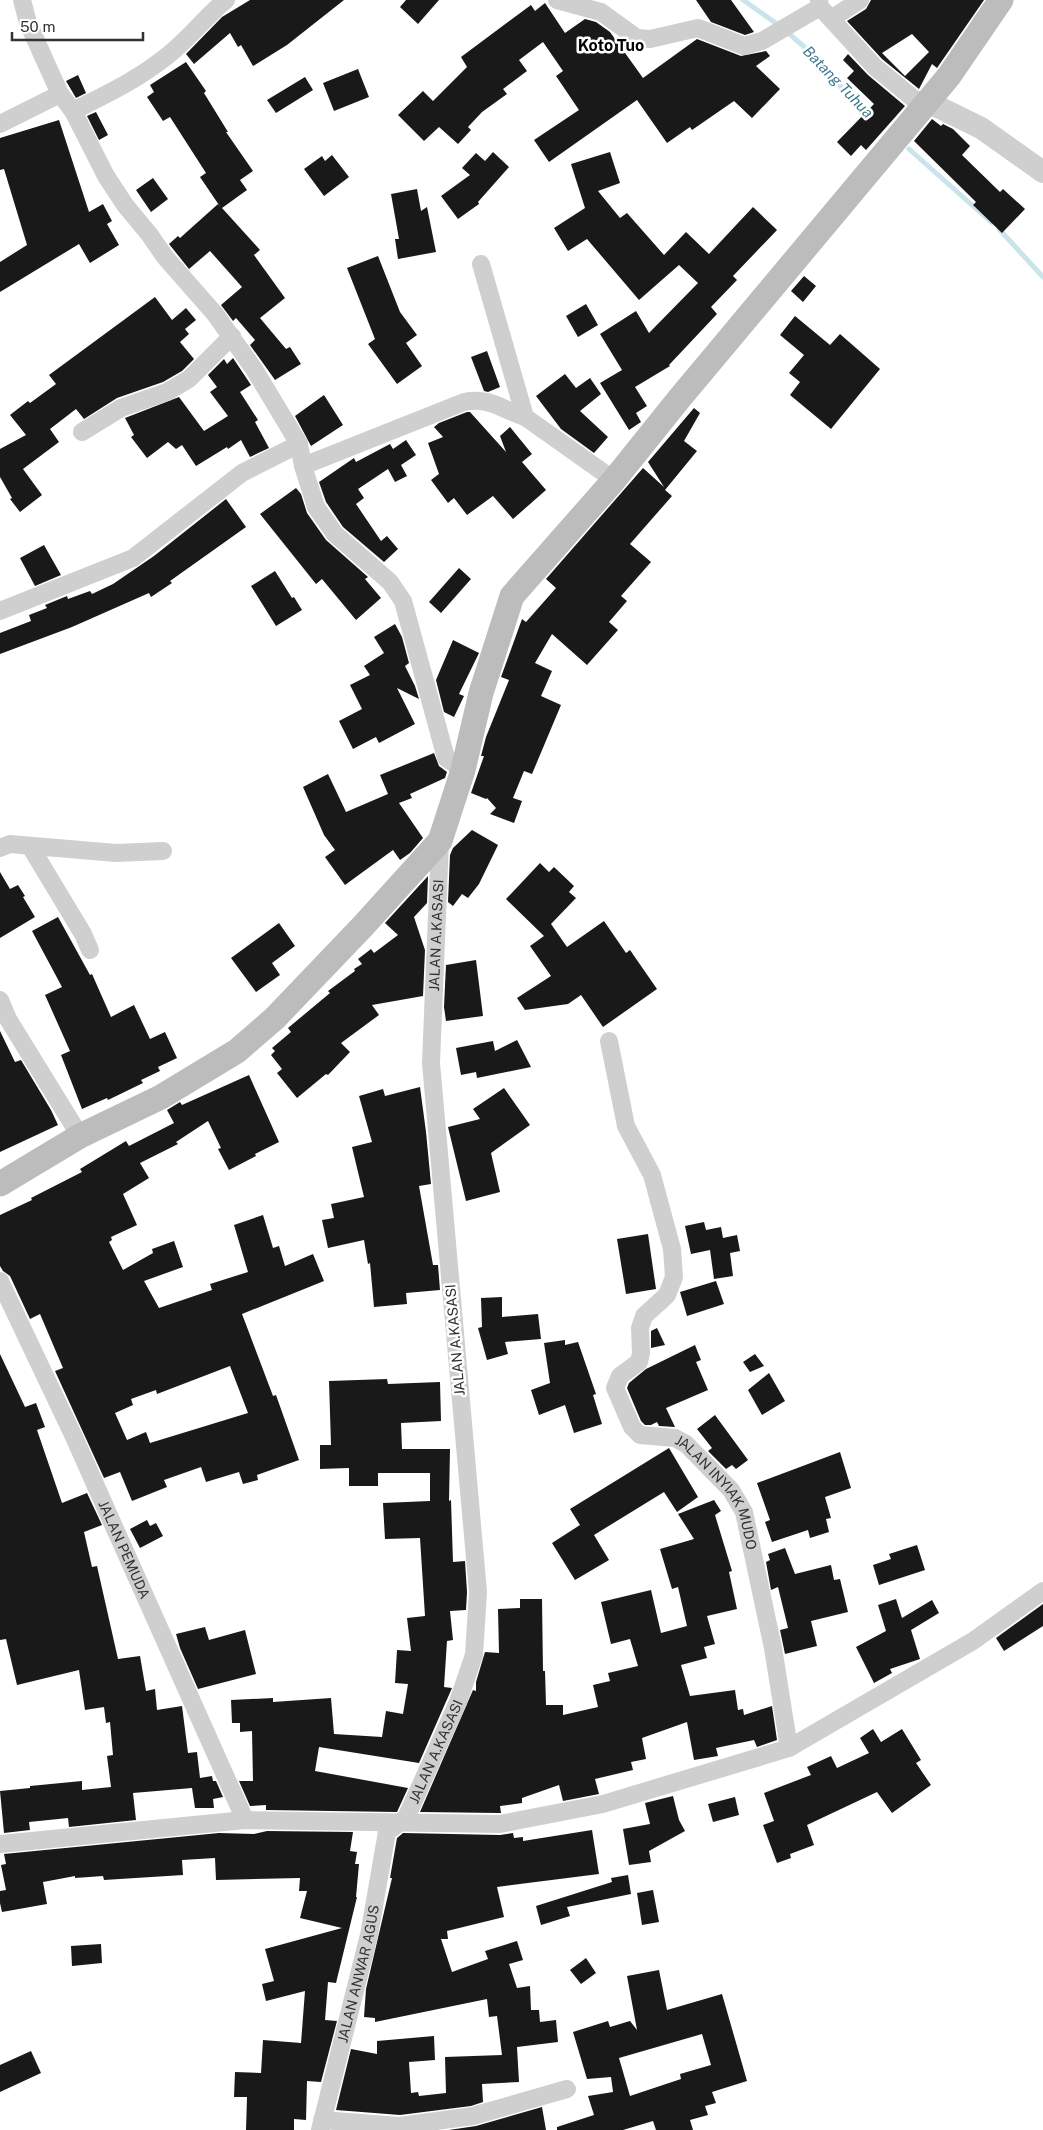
<svg xmlns="http://www.w3.org/2000/svg" width="1043" height="2130" font-family="'Public Sans',sans-serif">
<style>
.lines{fill:none;stroke-linecap:round;stroke-linejoin:round}
.stream{stroke:#cae4ec;stroke-width:5}
.building{fill:#191919;fill-rule:evenodd}
.minor{stroke:#cfcfcf;stroke-width:18}
.tertiary{stroke:#cfcfcf;stroke-width:22}
.secondary{stroke:#bcbcbc;stroke-width:25}
.labels{text-anchor:middle;stroke-width:5;stroke-linejoin:round;paint-order:stroke}
.street-label{font-size:14px;fill:#323232;stroke:#fff}
.water-label{font-size:15px;font-style:italic;fill:#3b7a90;stroke:#fff}
.quarter-label{font-size:16px;font-weight:bold;fill:#000;stroke:#fff}
</style>
<rect width="100%" height="100%" fill="#fff"/>
<g class="lines">
<path class="stream" d="M743,0L780,26
M786,31L818,59L854,103L869,116
M909,149L991,222
M999,229L1043,277"/>
</g>
<path class="building" d="M250,0H344L287,45L253,66L241,45L238,47L230,33L194,64L186,54L222,17Z
M406,0H439L418,24L400,7Z
M696,0H731L754,32L745,35L711,22Z
M871,0H984L937,68L932,64L919,89L882,59L847,21L866,9ZM912,34L929,52L905,76L882,53Z
M545,3L565,33L585,19L596,22L610,32L643,78L697,39L741,56L766,51L770,56L756,66L780,89L752,118L734,101L692,130L690,127L667,143L637,100L549,162L534,140L579,110L556,76L563,71L543,42L519,60L527,71L503,89L507,94L482,112L468,127L471,130L458,144L439,127L424,141L398,115L423,91L433,101L467,67L461,57L531,5L535,11Z
M848,54L868,75L905,106L866,150L861,145L851,156L837,142L874,104L847,78L854,71L843,60Z
M186,62L206,91L204,93L228,132H226L253,171L240,180L247,190L222,208L260,250L254,255L285,298L260,318L286,349L290,347L301,364L275,380L250,345L255,340L236,318L233,321L221,305L242,287L210,251L189,269L169,244L178,236L180,238L218,204L221,208L200,177L206,173L170,117L163,121L147,97L154,92L150,85Z
M358,69L369,97L334,111L323,83Z
M78,75L86,93L76,98L66,81Z
M305,77L313,90L276,113L267,100Z
M96,112L108,135L99,140L87,116Z
M932,119L941,126L943,124L953,129L970,146L962,155L1000,192L1003,189L1025,209L1002,233L973,205L976,202L914,141Z
M59,120L89,212L103,204L112,221L107,224L119,245L90,263L79,244L0,292V262L27,245L4,169L0,170V138Z
M493,152L509,167L478,202L479,204L458,219L441,196L470,175L462,168L476,153L485,161Z
M610,152L620,183L598,191L620,218L627,213L664,255L686,232L709,254L753,207L777,230L733,276L737,280L711,307L717,314L669,365L670,366L635,387L647,406L636,413L641,422L629,430L600,383L622,370L600,334L636,311L649,333L698,283L679,265L639,300L587,239L568,251L554,228L585,208L571,164Z
M332,155L349,177L324,196L304,169L322,156L325,161Z
M153,178L168,199L151,212L136,190Z
M417,189L421,211L427,207L436,252L398,259L395,239H399L391,194Z
M378,256L400,312L417,335L406,343L422,366L397,384L368,344L375,339L347,268Z
M804,276L816,286L803,302L791,291Z
M155,297L172,320L186,308L196,320L185,329L189,334L180,342L194,359L182,371L163,382L117,398L84,419L76,409L50,429L59,442L23,469L42,495L20,512L10,499L12,498L0,477V449L26,435L10,415L28,401L30,403L56,384L49,375Z
M586,304L598,325L578,337L566,316Z
M795,316L830,345L840,334L880,369L831,429L790,395L800,382L789,373L804,355L780,335Z
M487,351L500,387L488,392L484,391L471,357Z
M233,358L251,385L240,392L258,420L255,422L269,448L250,457L241,440L228,449L227,447L196,466L182,445L176,449L168,442L147,458L131,437L134,435L125,418L179,397L204,431L228,416L210,392L217,387L208,375L224,359L227,364Z
M565,374L576,388L590,378L601,394L580,411L608,437L594,453L561,429L536,396Z
M324,395L343,425L311,446L295,416Z
M694,408L700,413L684,441L697,451L665,490L672,496L630,544L651,562L621,596L627,601L609,622L618,630L587,665L552,634L535,663L552,671L541,696L561,705L532,774L524,771L513,798L522,801L514,823L490,814L496,808L487,798L486,799L471,793L484,756H481L486,737L509,680L501,677L522,619L526,622L556,588L546,579L643,468L664,487L648,462Z
M467,412H470L506,452L500,436L510,427L532,454L522,462L546,490L513,519L493,496L467,515L454,498L448,503L431,480L439,474L428,443L443,437L434,427L439,423Z
M406,440L416,455L401,465L407,476L395,482L388,469L358,489L364,498L356,504L381,541L387,536L398,549L384,562L343,527L326,502L319,482L354,458L356,462L390,444L393,449Z
M296,488L301,494L307,513L326,540L368,577L365,579L381,598L356,620L322,579L316,584L260,514Z
M226,499L246,527L170,581L172,583L151,597L149,593L72,627L0,654V633L31,621L29,615L47,608L45,605L67,596L68,599L90,591L92,594L113,584L154,556Z
M44,545L61,575L35,586L20,558Z
M459,568L471,579L441,613L429,602Z
M275,571L292,598L294,597L302,610L276,626L251,586Z
M395,624L402,637L409,663L405,666L415,686L419,699L397,688L415,724L379,743L376,737L353,749L339,721L362,709L350,685L370,675L364,666L384,653L374,637Z
M453,640L479,653L459,694L464,696L454,717L444,712L436,680Z
M434,753L439,766L447,772L445,778L410,794L412,798L399,803L423,838L410,853L400,860L393,850L345,885L325,857L335,850L324,835L303,787L328,774L346,812L388,794L380,775Z
M472,830L498,845L479,884L468,898L462,894L453,906L448,902L450,855L453,848Z
M540,863L549,872L554,867L574,886L569,892L576,898L551,924L567,947L604,921L626,953L630,950L657,989L603,1027L581,995L568,1004L525,1010L517,998L551,976L530,946L544,936L506,899Z
M0,872L10,889L18,885L25,896L23,897L35,917L0,938Z
M428,876L427,903L414,917L425,950L423,996L372,1005L379,1015L341,1043L350,1052L328,1075L326,1074L297,1098L277,1073L282,1069L271,1055L275,1051L272,1048L291,1032L288,1028L330,993L328,991L355,971L354,969L362,964L358,959L371,949L374,953L398,935L385,923Z
M58,917L90,975L92,974L111,1017L134,1005L150,1039L165,1032L177,1058L158,1067L160,1071L141,1080L143,1083L108,1100L107,1098L82,1109L61,1055L70,1051L45,995L62,987L32,931Z
M279,923L295,946L272,963L280,975L256,992L231,958Z
M476,960L483,1016L446,1021L444,1007L446,965Z
M0,1031L15,1062L21,1060L51,1110L58,1125L0,1152Z
M517,1040L531,1067L477,1078L476,1072L461,1075L456,1048L493,1041L495,1051Z
M249,1075L279,1142L255,1154L256,1156L229,1170L218,1149L221,1148L208,1121L176,1142L178,1144L140,1163L149,1178L123,1194L137,1225L111,1237L112,1240L109,1242L123,1270L153,1253L152,1249L174,1241L183,1267L144,1281L159,1308L212,1290L210,1284L248,1272L234,1225L263,1215L273,1248L279,1246L285,1266L313,1254L324,1281L242,1314L273,1396L276,1395L299,1460L257,1475L258,1480L243,1484L239,1472L206,1482L201,1467L164,1480L167,1487L132,1501L120,1472L104,1478L55,1371L63,1368L40,1314L30,1319L10,1276L3,1271L0,1266V1215L32,1200L31,1198L82,1172L80,1169L126,1141L129,1146L174,1123L167,1110L180,1102L182,1105ZM230,1366L248,1413L150,1443L146,1432L127,1440L115,1413L133,1405L131,1399L156,1390L157,1394Z
M420,1087L426,1132L431,1184L419,1186L433,1265H438L440,1290L406,1293L407,1304L374,1307L370,1263L368,1264L364,1240L328,1248L322,1220L334,1218L331,1204L364,1197L352,1147L372,1142L359,1096L383,1089L385,1096Z
M504,1088L530,1125L491,1153L500,1192L466,1201L448,1127L480,1119L473,1109Z
M704,1222L706,1230L721,1227L723,1238L737,1235L740,1251L730,1253L733,1276L714,1279L710,1250L691,1254L685,1226Z
M648,1234L656,1289L626,1294L617,1239Z
M716,1281L724,1304L687,1316L680,1292Z
M502,1297V1317L538,1314L541,1339L505,1342L508,1354L487,1360L478,1328L482,1327L481,1298Z
M657,1328L665,1345L651,1348V1331Z
M565,1340V1345L578,1342L596,1394L593,1395L602,1424L574,1433L565,1405L539,1415L531,1390L550,1383L544,1343Z
M695,1345L701,1360L696,1362L708,1390L666,1408L675,1427L659,1426L657,1422L651,1425H645L641,1421L627,1388L629,1383L646,1369Z
M0,1354L25,1407L36,1403L45,1427L37,1430L62,1503L87,1493L102,1525L84,1532L92,1567L97,1566L118,1659L140,1656L146,1691L155,1689L157,1710L182,1706L188,1753L197,1752L200,1778L212,1776L213,1781H216L223,1797L213,1799L214,1808H195L192,1788L133,1793L136,1820L69,1827L68,1818L29,1822L30,1830L4,1833L0,1791L30,1788V1786L82,1781V1790L111,1787L107,1756L113,1755L110,1722L106,1723L104,1707L85,1710L79,1670L17,1685L6,1639L0,1640Z
M755,1354L764,1366L750,1372L743,1362Z
M769,1373L785,1401L762,1415L748,1390Z
M387,1379L388,1384L440,1382L441,1421L401,1423L402,1449H450L449,1501L451,1500L453,1562L465,1561L467,1592L466,1610L450,1611L453,1640L447,1641L444,1687L452,1688L419,1763L319,1747L315,1771L408,1788L397,1812L266,1810V1805L250,1806L239,1781H253L252,1731L240,1732V1723H232L231,1700L273,1698V1702L331,1698L334,1734L382,1737L386,1711L403,1714L408,1684L395,1683L397,1650L411,1651L407,1618L425,1616L420,1538L385,1539L383,1503L430,1501V1473H378V1486H349V1468L320,1469V1445H331L329,1381Z
M715,1415L748,1460L736,1469L732,1465L726,1469L708,1451L712,1448L697,1429Z
M669,1448L698,1497L677,1512L664,1492L594,1535L609,1560L575,1580L552,1543L580,1525L570,1509Z
M840,1452L851,1488L825,1497L831,1518L826,1519L829,1532L810,1538L808,1530L772,1542L765,1522L770,1520L757,1483Z
M714,1500L721,1511L715,1515L732,1571L729,1572L737,1609L707,1616L715,1644L704,1647L707,1658L681,1665L690,1696L735,1690L738,1710L743,1709L744,1715L772,1706L777,1740L757,1747L754,1740L716,1748L718,1756L694,1760L687,1722L642,1738L646,1759L631,1762L633,1770L595,1779L599,1794L563,1801L559,1785L522,1798V1803L500,1806L501,1813H499L420,1812L473,1690L476,1691V1682L485,1652L499,1653L498,1609L520,1608V1599H542L543,1671H545L546,1705H563V1715L598,1707L593,1685L610,1681L608,1673L638,1666L630,1639L611,1644L601,1602L651,1590L661,1633L687,1626L678,1587L672,1589L660,1549L694,1539L678,1514Z
M147,1520L150,1526L156,1523L163,1536L140,1548L130,1529Z
M917,1545L925,1570L879,1585L873,1565L891,1559L889,1554Z
M785,1548L795,1574L831,1565L834,1580L840,1579L848,1612L811,1621L817,1646L785,1654L780,1630L788,1628L778,1587L771,1590L766,1562L770,1560L768,1554Z
M896,1599L902,1618L932,1600L939,1613L911,1630L920,1659L890,1669L892,1673L874,1683L856,1647L886,1631L878,1605Z
M1043,1604V1626L1004,1651L996,1638Z
M205,1627L209,1640L245,1630L256,1674L198,1689L180,1648L176,1634Z
M873,1729L881,1742L902,1729L921,1760L916,1763L931,1785L892,1813L877,1792L807,1825L814,1845L790,1854L791,1858L777,1863L763,1825L774,1821L764,1793L811,1775L807,1767L831,1756L837,1768L869,1753L860,1738Z
M673,1796L679,1820L685,1831L649,1851L651,1862L629,1865L623,1829L650,1824L645,1803Z
M735,1797L739,1815L713,1822L708,1804Z
M592,1830L599,1874L497,1887L504,1917L447,1931L448,1939H441L452,1972L488,1959L485,1951L517,1941L523,1960L509,1964L517,1988L530,1986L531,2010H539L540,2022L556,2020L558,2042L517,2047L519,2082L482,2084L483,2102L471,2106L400,2115L336,2110L351,2049L377,2054V2041L434,2036L435,2060L409,2062L411,2093L418,2092L419,2096L446,2093L445,2057L502,2055L497,2016L489,2017L487,1999L375,2022V2018L364,2017L366,1989L392,1878H390L397,1838L403,1833L500,1835L513,1833L514,1838L523,1837V1841Z
M267,1831L353,1832L350,1851L357,1852L355,1864H359L356,1897H357L336,1983L328,1982L325,2020L337,2021L321,2082L307,2081L306,2120L294,2119V2130H246L247,2097H234L235,2072L261,2073L263,2040L301,2043L305,1991L266,2001L262,1984L274,1981L265,1949L342,1928L300,1918L307,1891H299L300,1878L216,1880L215,1858L182,1860L183,1875L104,1880L103,1876L75,1878V1876L43,1882L47,1904L2,1912L0,1903V1891L6,1890L1,1865L6,1864L4,1854L219,1833L254,1834Z
M628,1875L631,1894L567,1907L570,1916L541,1925L536,1906L612,1882L611,1878Z
M653,1890L659,1922L642,1925L637,1893Z
M101,1944L102,1963L72,1966L71,1946Z
M586,1958L596,1973L581,1984L570,1970Z
M659,1970L667,2010L722,1994L747,2081L712,2092L716,2103L705,2106L708,2115L690,2120L693,2130H656L653,2121L623,2130H557V2127L594,2115L588,2096L613,2092L611,2077L587,2079L573,2032L608,2021L610,2027L630,2021L637,2030L627,1976ZM702,2034L711,2065L680,2074L681,2079L630,2096L619,2058Z
M31,2051L41,2073L0,2092V2065Z
M542,2107L546,2130H449L476,2126Z"/>
<g class="lines">
<g class="minor">
<path d="M22,0L28,23L60,94"/>
<path d="M557,0L601,12L637,38L650,39L698,28L744,46L762,41L820,7"/>
<path d="M819,0L820,7L875,67L914,99L928,102"/>
<path d="M831,19L860,0"/>
<path d="M73,111C107,94 137,80 167,56C188,40 205,17 226,0"/>
<path d="M0,124L60,94L73,111L106,176L125,205L149,234L165,257L215,314L254,369L299,444L303,466L316,507L335,534L390,582L403,601L446,758L463,770"/>
<path d="M481,264L525,417"/>
<path d="M82,432L121,408L167,392L189,379L232,336"/>
<path d="M303,466L464,402C490,397 501,409 525,417L614,480"/>
<path d="M0,611L133,558L242,473L299,444"/>
<path d="M30,846L83,934L90,950"/>
<path d="M0,848L10,844L116,853L163,851"/>
<path d="M0,1000L8,1019L80,1136"/>
<path id="s1" d="M609,1041L626,1126L652,1175L672,1249L674,1277L667,1295L644,1316L640,1328L641,1353L639,1362L620,1376L615,1388L632,1427L640,1435L675,1438L686,1444L731,1490L744,1512L773,1648L789,1748"/>
<path id="s2" d="M0,1281L74,1437L245,1820"/>
<path d="M0,1844L245,1820L500,1824L603,1804L789,1748L973,1641L1043,1591"/>
<path d="M322,2120L400,2126L473,2116L567,2089"/>
<path id="s3" d="M320,2130L369,1935L387,1832L406,1818L458,1702L474,1655L478,1592L431,1063L440,841"/>
</g>
<path class="tertiary" d="M928,102L981,128L1043,172"/>
<path class="secondary" d="M0,1184L80,1136L161,1097L237,1051L275,1018L363,926L440,841L463,770L481,693L512,596L614,480L679,399L949,76L1001,0"/>
</g>
<g class="labels">
<g class="street-label">
<text dy="5" stroke="none"><textPath href="#s3" startOffset="1228">JALAN A.KASASI</textPath></text>
<text transform="translate(455 1340) rotate(-95)" y="5">JALAN A.KASASI</text>
<text dy="5" stroke="none"><textPath href="#s1" startOffset="541">JALAN INYIAK MUDO</textPath></text>
<text dy="5" stroke="none"><textPath href="#s2" startOffset="296">JALAN PEMUDA</textPath></text>
<text dy="5" stroke="none"><textPath href="#s3" startOffset="402">JALAN A.KASASI</textPath></text>
<text dy="5" stroke="none"><textPath href="#s3" startOffset="161">JALAN ANWAR AGUS</textPath></text>
</g>
<g class="water-label">
<text transform="translate(838 82) rotate(46)" y="5">Batang Tuhua</text>
</g>
<g class="quarter-label">
<text x="611" y="51">Koto Tuo</text>
</g>
</g>
<path d="M12 32v8h131v-8" fill="none" stroke="#323232" stroke-width="2.5"/>
<text x="20" y="32" font-size="15" fill="#323232" stroke="#ffffff" stroke-width="4" paint-order="stroke">50 m</text>
</svg>
